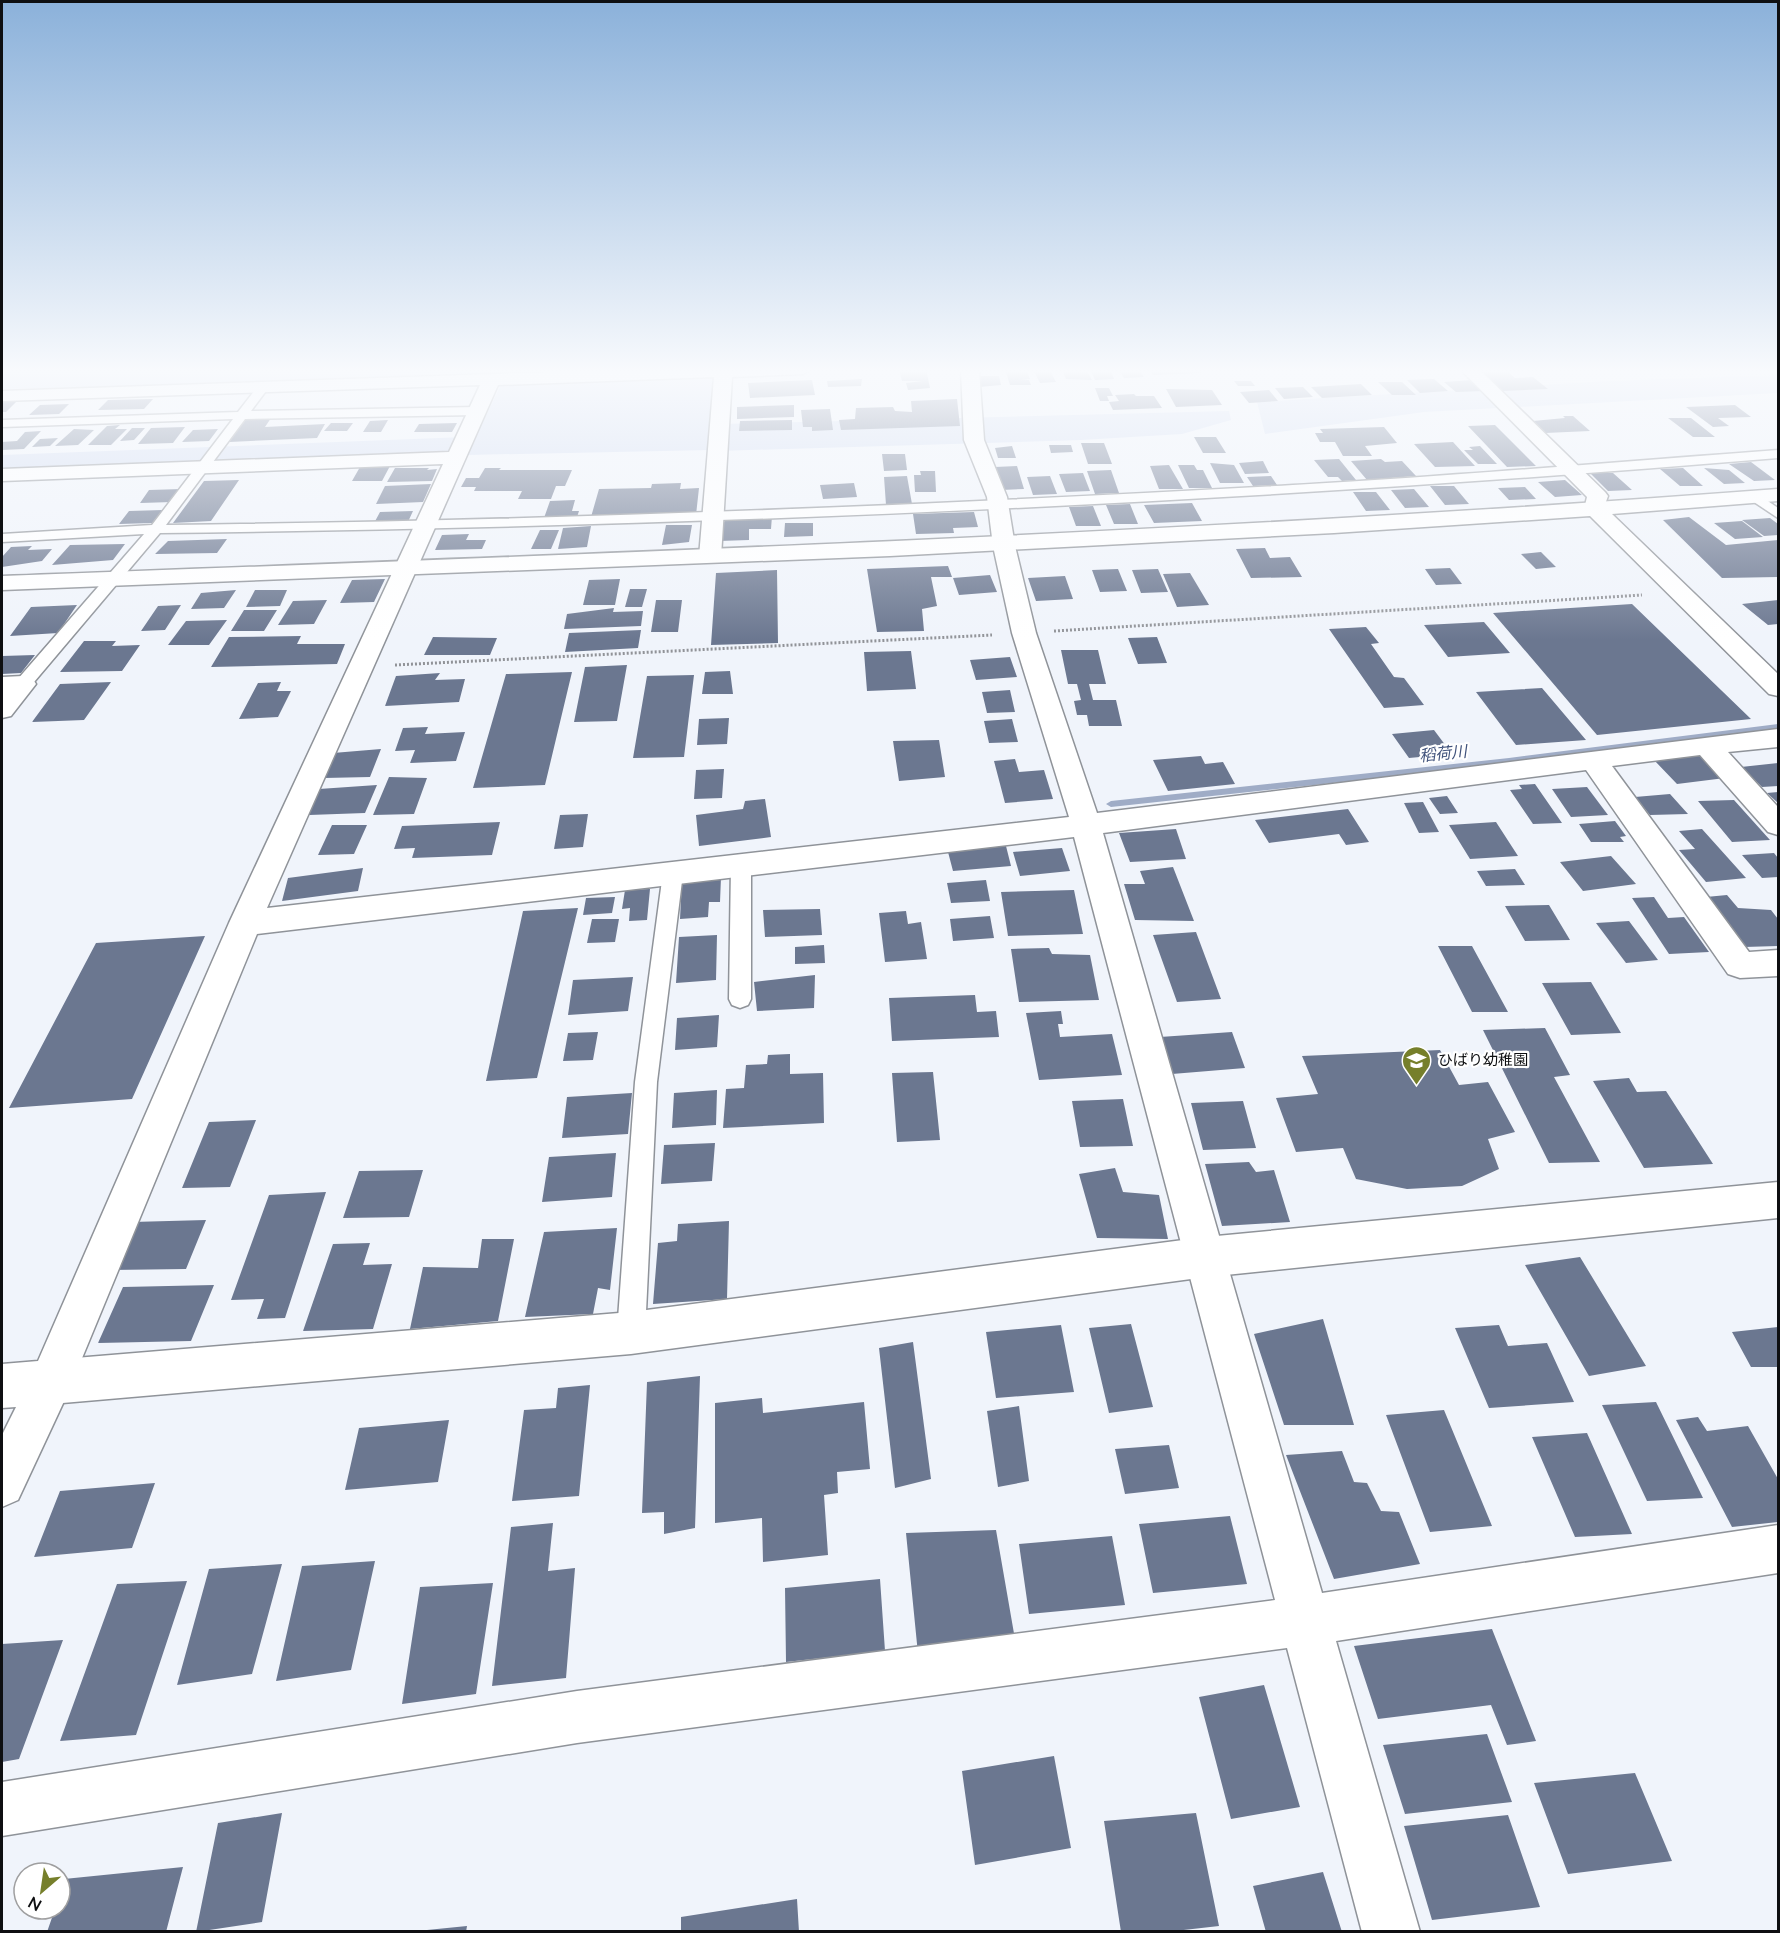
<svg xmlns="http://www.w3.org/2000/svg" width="1780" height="1933" font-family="Lato,'Noto Sans JP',sans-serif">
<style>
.green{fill:#d2dcf1}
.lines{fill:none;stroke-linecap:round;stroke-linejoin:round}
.stream{fill:#9facc6;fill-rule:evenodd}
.building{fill:#6b7790}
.service-casing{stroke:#8f9399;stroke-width:3}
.minor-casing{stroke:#8f9399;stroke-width:3}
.tertiary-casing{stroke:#8f9399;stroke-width:3}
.path{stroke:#919398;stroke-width:3;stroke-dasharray:2 2;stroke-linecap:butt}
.service{fill:#fff;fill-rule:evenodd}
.minor{fill:#fff;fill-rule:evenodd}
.tertiary{fill:#fff;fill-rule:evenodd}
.labels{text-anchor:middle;stroke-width:4.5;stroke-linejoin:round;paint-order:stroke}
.poi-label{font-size:15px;fill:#0e0f11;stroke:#fff;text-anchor:start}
.water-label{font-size:16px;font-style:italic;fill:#40527b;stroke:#fff}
</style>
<rect width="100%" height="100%" fill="#f0f4fb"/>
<path class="green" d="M89,369H803L723,373L2,389V372Z
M1778,375V393L1424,412L1265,434L1257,402L1609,381Z
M713,378L710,450L466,455L502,383Z
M1229,411L1231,420L1182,434L1081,440L718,451L720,424Z
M465,437L455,458L2,475V455Z"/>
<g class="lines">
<path class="stream" d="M1778,724V730L1509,764L1111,807L1106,804L1111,801L1509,758Z"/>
</g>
<path class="building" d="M899,369H926L930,388L908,390L906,383L923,381H902Z
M1005,369L1026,370L1030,379L1021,380H1029L1031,385H1010Z
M1033,369H1049L1056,382L1040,383Z
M1062,369H1086L1092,380L1066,379Z
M1090,369H1110L1114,379L1095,380Z
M1118,369H1138L1144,377L1124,378Z
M1150,369H1199L1201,373L1153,375Z
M1477,369H1505L1515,378L1533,377L1548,389L1502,391Z
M977,376H999L1001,385L979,387Z
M862,379L861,386L828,387L827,381Z
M1434,379L1448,391L1420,393L1407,380Z
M812,380L815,395L750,398L748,383Z
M1472,380L1484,391L1456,392L1444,382Z
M1234,381H1251L1255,386H1238Z
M1378,382H1402L1416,395H1392Z
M1361,384L1372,395L1322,398L1311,387Z
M1303,387L1313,397L1284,399L1275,388Z
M1095,388H1109L1113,396H1107L1109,401H1100Z
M1166,389L1212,390L1222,405L1176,407Z
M1269,390L1278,401L1249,403L1240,392Z
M1134,394L1136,396H1154L1162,408L1113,410L1109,402L1119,401L1115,395Z
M153,399L144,409L98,410L108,400Z
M957,399L960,426L841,430L839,420L855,419L856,408L893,407L895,411L912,412L911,401Z
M2,402H16L6,412H2Z
M69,404L59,414L29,415L40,405Z
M794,405V417L737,419V407Z
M1735,405L1751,417L1718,418L1729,426L1713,427L1686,407Z
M830,409L833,430L812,431V427H803L801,410Z
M1563,416H1573L1590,431L1545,433L1533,421L1565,418Z
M271,418L265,427L325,424L317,438L229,442L245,419Z
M1668,418H1691L1715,437H1693Z
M388,420L381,432H363L370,421Z
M792,420V430L739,431L740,421Z
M331,423H353L347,431H324Z
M457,423L452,432H414L419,424Z
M120,425L115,429H127L111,445H88L107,426Z
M1495,425L1536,466L1507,467L1468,426Z
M185,427L173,443L138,444L151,428Z
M1384,427L1397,443L1365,446L1372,456H1343L1335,442H1320L1315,433H1323L1320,429Z
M132,428H145L134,440L120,441Z
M74,429L94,430L78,445L55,446Z
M218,429L209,441L182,442L193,430Z
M41,431L24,449L2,450V442L17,441L25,432Z
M1194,437H1216L1226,453H1203Z
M58,438L50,446L32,447L40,439Z
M1453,442L1475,466L1435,467L1414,444Z
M1081,443H1104L1112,464H1088Z
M1049,445H1071L1073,452L1051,453Z
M1012,446L1016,458H998L995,448Z
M1480,446L1497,464H1478L1464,450H1473L1469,447Z
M882,454H905L907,470L884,471Z
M1339,459L1356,480L1342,481L1338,477H1328L1314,460Z
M1381,459L1385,462L1402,461L1416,476L1367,480L1351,461Z
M1263,461L1269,473L1245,474L1239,463Z
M1751,462L1775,480L1754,481L1729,464Z
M1210,463L1234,465L1244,483H1220Z
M1169,465L1183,489H1159L1150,466Z
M1178,465H1194L1197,470H1203L1212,488H1189Z
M390,466L382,481H352L360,467Z
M1017,466L1024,489L1001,490L995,467Z
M395,468H429L427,470L437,469L432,481L387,482Z
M485,468H501L499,470H572L565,486H556L551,499H518L522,491H474L476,487H461L466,478H479Z
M1683,468L1703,486H1680L1660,469Z
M1704,468L1729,470L1745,483L1724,484Z
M1111,470L1119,493L1095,494L1087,471Z
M920,471H935L936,492H915L914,475H921Z
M1083,473L1090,491L1066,492L1059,474Z
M1590,473H1613L1632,490L1608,491Z
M907,476L912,504L886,505L884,477Z
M1050,476L1057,494L1033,495L1027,477Z
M1271,476L1277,485L1253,486L1247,477Z
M239,480L211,521L173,523L204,481Z
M1565,480L1582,495L1555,497L1538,482Z
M681,483L680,489L699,488L696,515L591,517L599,489L651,488L652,484Z
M854,483L857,497L823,499L820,485Z
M431,484L423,502L376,504L385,486Z
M1430,486H1454L1469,504L1445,505Z
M1525,487L1536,499L1509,500L1498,488Z
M182,489L172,502L140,503L149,490Z
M1414,489L1429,507L1405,508L1391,490Z
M1353,492H1376L1390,510L1366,511Z
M575,500L572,511H579L577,517L544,518L550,501Z
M1192,503L1202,521L1154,523L1144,505Z
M1130,504L1138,524H1114L1106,505Z
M1093,506L1101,526H1076L1069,507Z
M163,510L152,523L119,524L129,511Z
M413,511L407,524L373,525L380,512Z
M974,512L978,527L953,528L954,533L916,534L913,514Z
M772,516L771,529H749V540L719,541L725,519Z
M1689,517L1726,545L1778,540V577L1722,578L1663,520Z
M1770,518L1778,524V535L1764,536L1742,520Z
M1742,521L1763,537L1735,539L1714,523Z
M785,523H813V536L784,537Z
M666,525H692L689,542L662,545Z
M591,526L587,547L558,549L563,528Z
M540,530H559L551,549H531Z
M469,534L466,540H486L482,549L435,550L442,535Z
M227,539L217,553L155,554L168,541Z
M125,544L113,560L52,565L70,545Z
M32,546L28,550L52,549L42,561L2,567V557L11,547Z
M1265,548L1270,558L1290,557L1302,577L1251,578L1236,549Z
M1541,552L1556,567L1536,569L1521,554Z
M948,566L952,577H931L937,606L922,609L924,631L877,632L867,569Z
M1450,568L1462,584L1436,585L1425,569Z
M1118,569L1127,591L1100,592L1092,570Z
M1158,569L1168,592L1141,593L1132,570Z
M777,570L778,643L711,645L716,573Z
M1190,573L1209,605L1177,607L1163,574Z
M990,575L997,592L959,595L953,578Z
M1065,576L1073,599L1036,601L1028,578Z
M385,579L374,602L340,603L352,580Z
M620,579L615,605H583L589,580Z
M630,589H647L642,607H625Z
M236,590L224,608L191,609L201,593Z
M255,590H287L280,606L246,607Z
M327,600L314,624L278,625L293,601Z
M656,600H682L678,632H651Z
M1778,600V624L1768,625L1742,604Z
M1632,604L1751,719L1597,735L1493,613Z
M77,605L58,633L10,636L31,607Z
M181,605L165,630L141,631L158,606Z
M614,608L613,612L643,611L641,626L564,629L567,614Z
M244,610H277L264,631H231Z
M227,620L209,645H168L186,621Z
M1484,622L1510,653L1448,657L1424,625Z
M1366,627L1379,643L1371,644L1394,677L1404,678L1424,705L1384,708L1329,629Z
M641,630L638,648L565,652L569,633Z
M301,636L297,644H345L337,664L211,667L229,637Z
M433,637L497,638L490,655H424Z
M1157,637L1167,663L1138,664L1128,638Z
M84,641H116L112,646L140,645L122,671L60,672Z
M1061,650H1098L1106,684H1089L1093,700H1116L1122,726H1089L1087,715H1077L1074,701L1081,700L1077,684H1068Z
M911,651L916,689L867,691L864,652Z
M35,655L21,673L2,674V656Z
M1010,657L1017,677L976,680L970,660Z
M627,665L617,721L574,722L585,667Z
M730,671L733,694H702L705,672Z
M572,672L545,785L473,788L506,674Z
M440,673L435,680L465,679L459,702L385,706L396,676Z
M694,675L684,757L633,758L647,676Z
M111,682L84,720L32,722L60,684Z
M281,682L277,691H291L278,717L239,719L258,683Z
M1542,688L1586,740L1516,745L1476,692Z
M1010,690L1015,712L987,713L982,692Z
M729,718L727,744L697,745L699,719Z
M1012,719L1018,742L989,743L984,721Z
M428,727L425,734L465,732L456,761L410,763L415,750L395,751L403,728Z
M1434,730L1452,754L1409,758L1392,734Z
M939,740L945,777L899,781L893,741Z
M381,749L370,777L324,778L333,753Z
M1700,754L1725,778L1677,784L1654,760Z
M1201,756L1205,764L1223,762L1235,784L1168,791L1153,760Z
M1015,759L1019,772L1044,770L1053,799L1005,803L994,761Z
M1778,763V786L1762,787L1741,767Z
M724,769L722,798L694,799L696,770Z
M389,777L427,778L414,814L373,815Z
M1535,784L1562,823L1533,824L1510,790L1522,789L1519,785Z
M377,785L365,813L309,815L319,789Z
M1587,787L1608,815L1571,817L1552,789Z
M1778,792V803L1767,793Z
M1670,794L1688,814L1650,815L1635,797Z
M1447,796L1458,813L1440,814L1429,798Z
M765,799L771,837L699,846L696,815L743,809L745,801Z
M1734,800L1770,840L1732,842L1698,801Z
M1423,802L1439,832L1419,833L1404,803Z
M1348,809L1369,842L1346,845L1339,834L1269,843L1255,820Z
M588,814L583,847L554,849L560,815Z
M1615,821L1626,836L1620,837L1624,842H1591L1579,824Z
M500,822L492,855L412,858L415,848L394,849L402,826Z
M1496,822L1518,856L1470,859L1449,825Z
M332,825H367L354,854L318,855Z
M1176,829L1186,859L1130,862L1119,833Z
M1702,829L1746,878L1706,882L1679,850L1695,849L1679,831Z
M1006,846L1011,866L953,871L948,852Z
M1062,848L1070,871L1020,876L1013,852Z
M1774,853L1778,858V877L1762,878L1742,855Z
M1611,856L1636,884L1583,891L1560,862Z
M1173,867L1194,921L1135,920L1124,884H1145L1140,871Z
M363,868L358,891L282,901L288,878Z
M1515,869L1525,885L1486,886L1477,871Z
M721,877L720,902H709L708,917L680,919L682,879Z
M986,880L990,901L951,903L947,883Z
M650,889L647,920L629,921L630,908L622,909L625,890Z
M1074,890L1083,934L1008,936L1001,892Z
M1727,895L1738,908L1771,910L1778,919V946L1744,947L1706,897Z
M615,897L612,913L583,915L586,898Z
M1654,897L1668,918L1684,917L1709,952L1669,954L1632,898Z
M1549,905L1570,940L1525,941L1505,906Z
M578,908L537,1078L486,1081L523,911Z
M820,909L822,935L765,937L763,910Z
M906,911L908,924L921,922L927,959L885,962L879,913Z
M990,916L994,938L953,941L950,919Z
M592,919H619L615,942L587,943Z
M1629,921L1658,960L1626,963L1596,923Z
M1196,932L1221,999L1177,1002L1153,935Z
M717,935L716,980L676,983L679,937Z
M205,936L132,1099L9,1108L96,943Z
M824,945L825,963L795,964V947Z
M1438,946H1472L1508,1012H1472Z
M1049,948L1052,954L1090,955L1099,1000L1019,1002L1011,949Z
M815,975L814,1008L757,1011L754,982Z
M633,977L628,1011L568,1015L573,980Z
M1591,982L1621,1033L1571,1035L1542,983Z
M975,995L977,1012L996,1011L999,1037L892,1041L889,998Z
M1061,1011L1063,1024H1058L1060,1037L1112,1034L1122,1075L1039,1080L1026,1013Z
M719,1015L717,1047L675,1050L677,1018Z
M1545,1028L1570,1075L1554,1077L1600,1162L1549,1163L1483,1030Z
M598,1032L593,1060L563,1061L568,1033Z
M1232,1032L1245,1068L1172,1074L1160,1037Z
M1440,1050L1459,1085L1488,1082L1515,1132L1488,1139L1499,1169L1462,1186L1407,1189L1356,1179L1343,1148L1296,1152L1276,1098L1318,1094L1302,1056Z
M790,1054V1074L823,1073L824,1123L723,1128L726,1089L744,1088L746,1065L767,1064L768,1055Z
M933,1072L940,1140L897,1142L892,1073Z
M1629,1078L1637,1092L1666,1091L1713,1164L1644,1168L1593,1081Z
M717,1090L716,1125L672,1128L674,1093Z
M632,1093L628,1134L562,1138L567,1097Z
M1123,1099L1133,1146L1080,1147L1072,1101Z
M1243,1101L1256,1148L1203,1150L1191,1103Z
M256,1120L230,1187L182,1188L209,1122Z
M715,1143L712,1181L661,1184L664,1145Z
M616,1153L612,1197L542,1202L549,1157Z
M1249,1162L1256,1172L1274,1170L1290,1222L1222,1226L1205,1164Z
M1115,1168L1123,1192L1159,1195L1168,1239L1097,1238L1079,1174Z
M423,1170L409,1217L343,1218L359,1171Z
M326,1192L285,1318L257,1319L264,1299L231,1300L269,1195Z
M206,1220L186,1269L110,1270L132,1222Z
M729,1221L727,1299L653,1304L658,1243L677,1241L678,1224Z
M617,1228L610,1290L598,1288L593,1314L525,1317L544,1232Z
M482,1239H514L498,1321L410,1329L423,1267L478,1268Z
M370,1243L363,1265L392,1264L373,1329L303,1331L333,1244Z
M1580,1257L1646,1366L1589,1376L1525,1265Z
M214,1285L191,1341L98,1343L123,1287Z
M1323,1319L1354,1425H1284L1254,1334Z
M1131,1324L1153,1407L1109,1413L1089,1328Z
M1061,1325L1074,1392L996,1398L986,1332Z
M1499,1325L1508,1346L1547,1343L1574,1402L1489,1408L1455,1328Z
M1778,1327V1367H1751L1732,1332Z
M913,1342L931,1479L895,1488L879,1348Z
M700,1376L695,1528L664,1534V1512L642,1513L647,1382Z
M590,1385L579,1496L512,1501L524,1410L556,1408L558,1388Z
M762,1398L763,1413L864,1402L870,1469L837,1472L838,1493L824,1495L828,1555L763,1562L762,1518L715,1523V1403Z
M1656,1402L1703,1498L1647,1501L1602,1405Z
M1019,1406L1029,1481L998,1487L987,1411Z
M1444,1410L1492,1526L1430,1532L1386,1415Z
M1698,1417L1707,1431L1748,1426L1778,1479V1522L1732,1527L1676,1420Z
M449,1420L438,1482L345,1490L359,1428Z
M1587,1433L1632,1534L1575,1537L1532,1437Z
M1169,1445L1179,1488L1125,1494L1115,1449Z
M1342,1451L1354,1482L1367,1483L1381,1511L1399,1512L1420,1564L1334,1579L1286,1455Z
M155,1483L132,1548L34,1557L60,1491Z
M1230,1516L1247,1584L1153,1593L1139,1524Z
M553,1523L548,1571L575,1568L566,1678L492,1686L511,1527Z
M996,1530L1016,1645L918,1654L906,1533Z
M1112,1536L1125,1605L1029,1614L1019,1544Z
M375,1561L351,1670L276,1681L302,1566Z
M282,1564L252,1674L177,1685L209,1569Z
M880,1579L885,1651L786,1662L785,1588Z
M187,1581L136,1735L60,1741L117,1584Z
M493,1583L476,1694L402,1704L420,1587Z
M1492,1629L1536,1741L1507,1745L1491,1705L1378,1719L1354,1646Z
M63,1640L19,1759L2,1762V1644Z
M1264,1685L1300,1807L1231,1819L1199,1697Z
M1487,1734L1512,1802L1405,1814L1383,1745Z
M1054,1756L1071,1848L975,1865L962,1771Z
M1635,1773L1672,1861L1568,1874L1534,1783Z
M282,1813L262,1922L196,1932L218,1823Z
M1196,1813L1219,1926L1166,1932H1121L1104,1821Z
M1508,1815L1540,1907L1432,1920L1404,1826Z
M183,1867L166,1932H47L55,1909H60V1892L64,1879Z
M1323,1872L1342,1932H1266L1253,1886Z
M797,1899L799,1932H681V1917Z
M467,1926L466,1932H427V1930Z"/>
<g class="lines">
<defs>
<path id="service" d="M263,384L269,387L251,411L477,407L483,411L477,415L245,419L166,525C542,521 918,506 1293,485C1455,476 1616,462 1778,450V458C1240,503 700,527 160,533L29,688H17L15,684L17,680L144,534L2,542V534L152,525L233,419L2,427V420L238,412L259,385Z
M1756,493L1778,508V518L1751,500L1749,497Z
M741,858L748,860L751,865V999L748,1005L740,1008L732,1005L729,999L731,865L734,860Z
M673,866L680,868L683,873L657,1082L645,1333L641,1343L631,1347L621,1343L617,1333L635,1082L663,873L666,868Z"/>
<path id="minor" d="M641,369H812L803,374L732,377L721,557L718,562H702L699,557L714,377L498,385L267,908L1069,817L1012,633L993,546L987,497L964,440L961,369H979L984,440L1007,497L1015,546L1036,633L1097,813L1778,729V747L1728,752L1778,807V835L1768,832L1700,755L1612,766L1749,952L1778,950V976L1740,978L1728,974L1586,770L1103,833L1322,1593L1778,1525V1573L1336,1641L1420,1932H1362L1287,1648L577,1743L2,1836V1782L577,1691L1275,1600L1074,837L257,934L66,1397L18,1500L2,1507V1435L16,1407L2,1408V1364L38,1361L229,923L443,464L2,481V469L449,452L480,385L2,401V391Z
M1460,369H1479L1605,492L1608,496L1602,513H1588L1584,509L1587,497Z
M23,676L32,678L36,684L11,716L2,718V677Z"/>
<path id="tertiary" d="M1778,489V501L1612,514L1778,674V696L1769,694L1590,516L1334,533L890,556L2,590V576C595,554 1187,534 1778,489Z
M1778,1182V1218L1206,1277L631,1354L51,1404L36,1397L29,1382L36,1367L51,1360L631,1312L1206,1237Z"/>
</defs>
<use href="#service" class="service-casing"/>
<use href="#minor" class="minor-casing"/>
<use href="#tertiary" class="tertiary-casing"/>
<path class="path" d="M1054,631L1642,595
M395,665L992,635"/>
<use href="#service" class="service"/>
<use href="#minor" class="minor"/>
<use href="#tertiary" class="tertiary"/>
</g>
<linearGradient id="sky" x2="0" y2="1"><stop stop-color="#8bb1da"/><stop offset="0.58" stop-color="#f8fafd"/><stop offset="1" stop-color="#f8fafd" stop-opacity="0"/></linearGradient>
<rect width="1780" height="640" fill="url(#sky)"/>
<defs>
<symbol id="school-pin" viewBox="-11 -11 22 30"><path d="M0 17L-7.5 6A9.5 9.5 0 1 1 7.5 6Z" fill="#767f2b" stroke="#fff"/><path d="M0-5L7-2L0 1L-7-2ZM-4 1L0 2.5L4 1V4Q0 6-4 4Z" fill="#fff"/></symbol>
</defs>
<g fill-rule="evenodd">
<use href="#school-pin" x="1400" y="1044" width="33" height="45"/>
</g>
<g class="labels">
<g class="poi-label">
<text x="1438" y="1065">ひばり幼稚園</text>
</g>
<g class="water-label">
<text transform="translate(1443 753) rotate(-6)" y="6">稻荷川</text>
</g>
</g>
<rect width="1780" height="1933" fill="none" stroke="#0e0f11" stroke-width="6"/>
<g transform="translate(42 1891) rotate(209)"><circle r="28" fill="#ffffff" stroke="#9f9fa0" stroke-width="1.5"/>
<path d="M0-4.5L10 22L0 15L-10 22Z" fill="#767f2b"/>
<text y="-9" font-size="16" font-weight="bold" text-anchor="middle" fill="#0e0f11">N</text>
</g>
</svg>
